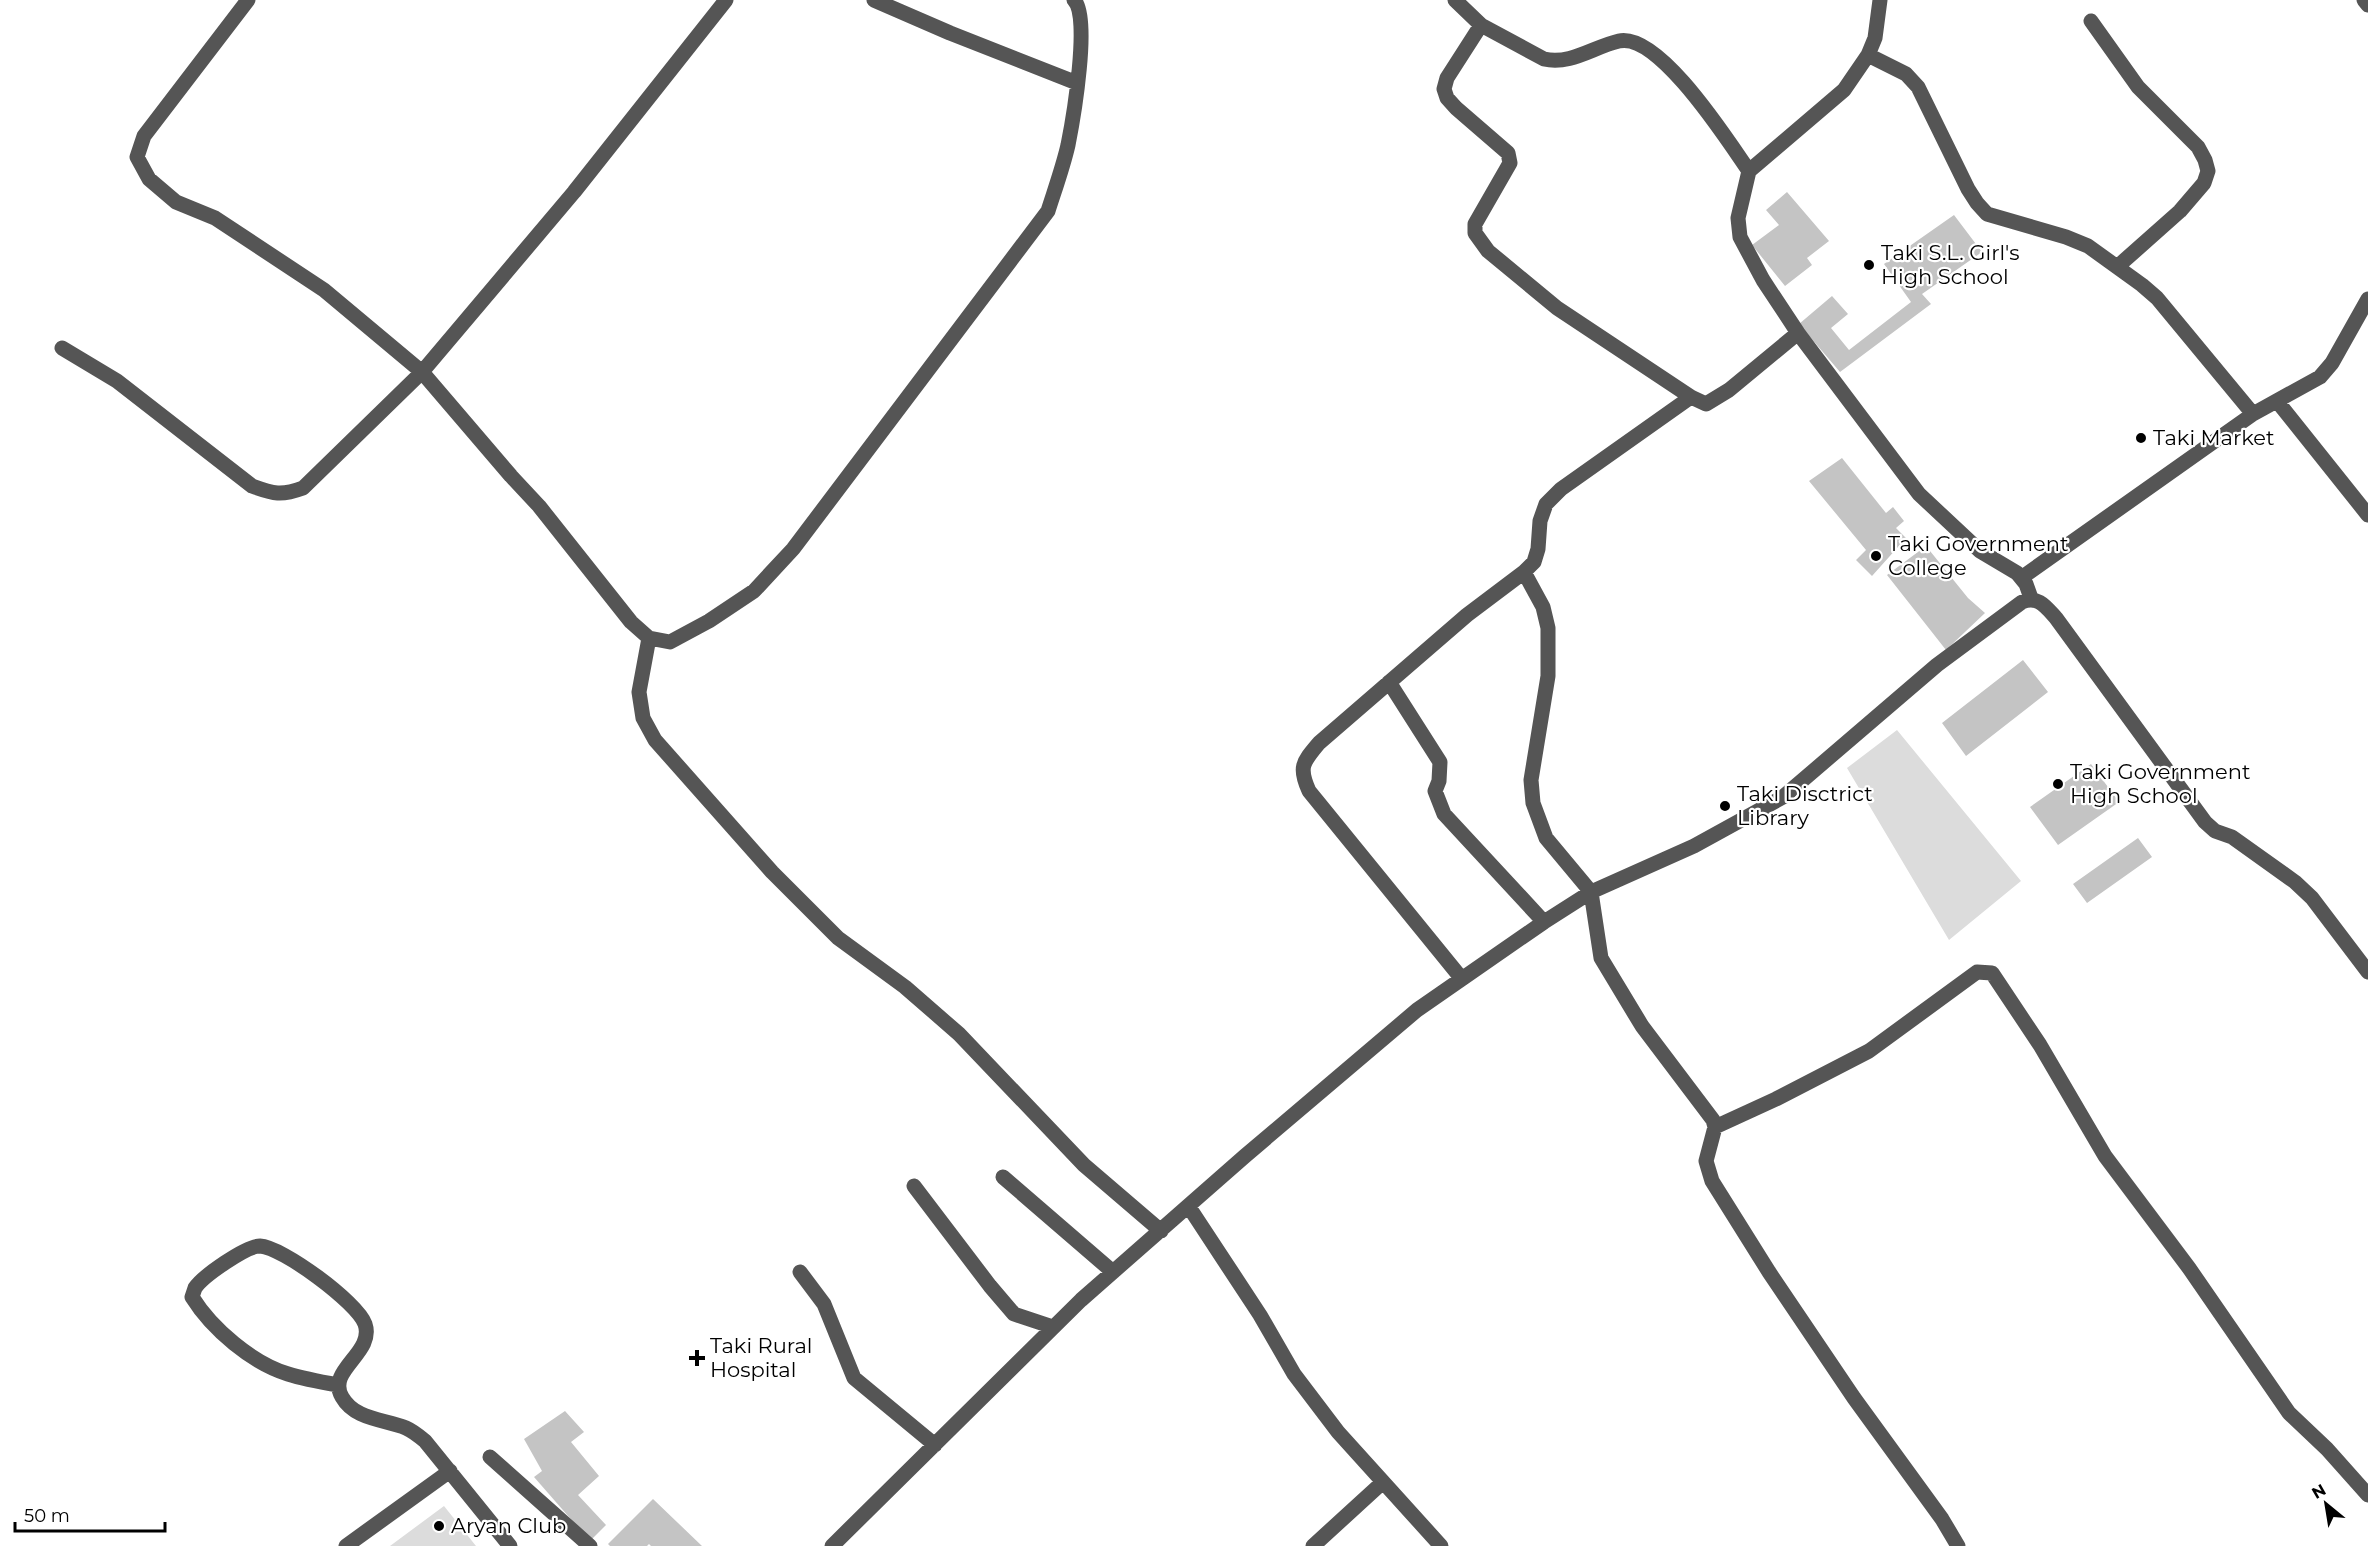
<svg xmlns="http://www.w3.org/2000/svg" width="2368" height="1546" font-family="Montserrat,sans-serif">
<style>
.green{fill:#dcdcdc}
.building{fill:#c4c4c4}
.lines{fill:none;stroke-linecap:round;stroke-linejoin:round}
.minor{stroke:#555;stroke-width:15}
.poi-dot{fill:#000;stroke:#fff;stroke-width:2}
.labels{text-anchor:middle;stroke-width:4.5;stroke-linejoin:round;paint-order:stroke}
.poi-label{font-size:21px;fill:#000;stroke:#fff;text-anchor:start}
</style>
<rect width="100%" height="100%" fill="#fff"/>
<path class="green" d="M1897,730L2021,881L1949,940L1847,768Z
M444,1506L476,1546H390Z"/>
<path class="building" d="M1787,192L1829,241L1807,258L1812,265L1785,286L1752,245L1779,225L1766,210Z
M1954,215L1982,252L1922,294L1931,304L1840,372L1799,324L1832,296L1848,314L1831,328L1849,350L1911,302L1884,264Z
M1842,458L1886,513L1893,507L1904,521L1896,528L1906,538L1872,576L1856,560L1866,550L1809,481Z
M1926,546L1968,598L1985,613L1946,650L1887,575Z
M2023,660L2048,692L1966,756L1942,723Z
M2091,764L2119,802L2058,845L2030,807Z
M2138,838L2152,857L2087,903L2073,884Z
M565,1411L584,1432L571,1442L599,1476L578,1495L606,1525L590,1541L534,1477L542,1471L524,1439Z
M653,1499L702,1546H651L649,1544L647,1546H610L608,1544Z"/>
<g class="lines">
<path class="minor" d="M248,0L144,136L137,157L149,179L176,202L215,218L324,290L422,372L511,476L539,506L631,622L649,638L670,642L709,621L754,591L793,549L1048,211C1055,189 1063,167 1068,145C1073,120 1091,16 1074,0
M874,0L950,33L1077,83
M1455,0L1481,25L1544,59C1571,65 1593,47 1619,41C1659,32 1728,141 1749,171
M1880,0L1875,38L1868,55L1844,90L1749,171L1738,218L1740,237L1763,280L1798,333L1919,494L1980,551L2017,573L2026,584L2031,598
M2364,0L2368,5
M2091,21L2138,87L2198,147L2205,160L2208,171L2204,183L2180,211L2117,267
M1481,25L1447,78L1444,89L1447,98L1456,108L1508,153L1510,163L1475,224V233L1488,251L1557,308L1691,397L1706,404L1729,390L1798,333
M1868,55L1906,74L1918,87L1968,189L1977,203L1987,214L2066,237L2088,246L2142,285L2157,298L2253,414L2021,578
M62,348L117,381L252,486C274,494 281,496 303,488L422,372L574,192L726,0
M2277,401L2368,515
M2253,414L2320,377L2332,363L2368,299
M1524,572L1543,607L1548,628V676L1531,780L1533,803L1546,838L1591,892L1601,958L1642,1026L1713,1120L1715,1127L1706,1161L1712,1181L1769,1272L1854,1398L1942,1519L1958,1546
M649,638L639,692L643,718L655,740L772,872L838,938L905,987L959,1034L1084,1165L1161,1231
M1389,682L1440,762L1439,781L1435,791L1444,814L1544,922
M1462,979L1309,791C1298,767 1303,762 1319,743L1467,615L1524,572L1534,562L1538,549L1540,521L1546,504L1561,489L1691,397
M1715,1127L1776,1099L1869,1051L1977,972L1992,973L2040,1045L2105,1156L2189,1268L2289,1413L2327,1449L2368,1495
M1003,1177L1113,1272
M914,1186L990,1286L1014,1314L1053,1327
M1189,1207L1260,1315L1294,1374L1338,1432L1441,1546
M800,1272L824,1304L854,1378L935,1445
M338,1385C321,1382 304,1379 288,1374C252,1363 212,1329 192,1297C193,1294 194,1291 195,1288C203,1276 246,1246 260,1246C282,1247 357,1302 365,1324C375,1353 326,1370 342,1397C355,1420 384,1419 406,1428C413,1431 419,1436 425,1441L510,1546
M490,1457L590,1546
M346,1546L450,1471
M832,1546L1081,1300L1245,1156L1417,1010L1544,922L1591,892L1694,846L1783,797L1937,665L2022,602C2038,595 2046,607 2056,618L2205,822L2215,831L2232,837L2295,882L2312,898L2368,972
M1313,1546L1383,1482"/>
</g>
<g class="poi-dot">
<circle cx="1869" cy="265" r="6"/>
<circle cx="2141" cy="438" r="6"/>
<circle cx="1876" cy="556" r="6"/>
<circle cx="2058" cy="784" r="6"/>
<circle cx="1725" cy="806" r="6"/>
<path d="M694 1349h6v6h6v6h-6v6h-6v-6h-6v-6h6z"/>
<circle cx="439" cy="1526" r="6"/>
</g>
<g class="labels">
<g class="poi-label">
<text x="1881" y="260">Taki S.L. Girl's<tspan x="1881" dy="24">High School</tspan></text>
<text x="2153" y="445">Taki Market</text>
<text x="1888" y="551">Taki Government<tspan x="1888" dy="24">College</tspan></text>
<text x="2070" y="779">Taki Government<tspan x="2070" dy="24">High School</tspan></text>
<text x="1737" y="801">Taki Disctrict<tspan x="1737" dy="24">Library</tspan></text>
<text x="710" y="1353">Taki Rural<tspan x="710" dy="24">Hospital</tspan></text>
<text x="451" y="1533">Aryan Club</text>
</g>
</g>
<g transform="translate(2326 1504) rotate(330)" stroke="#ffffff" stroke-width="4.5" paint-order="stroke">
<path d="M0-4.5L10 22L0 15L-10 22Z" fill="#000000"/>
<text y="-9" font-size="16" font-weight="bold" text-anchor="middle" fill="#000000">N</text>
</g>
<path d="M15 1522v9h150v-9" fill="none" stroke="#000000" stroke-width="3"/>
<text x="24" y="1522" font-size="18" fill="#000000" stroke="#ffffff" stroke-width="4.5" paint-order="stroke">50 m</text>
</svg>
